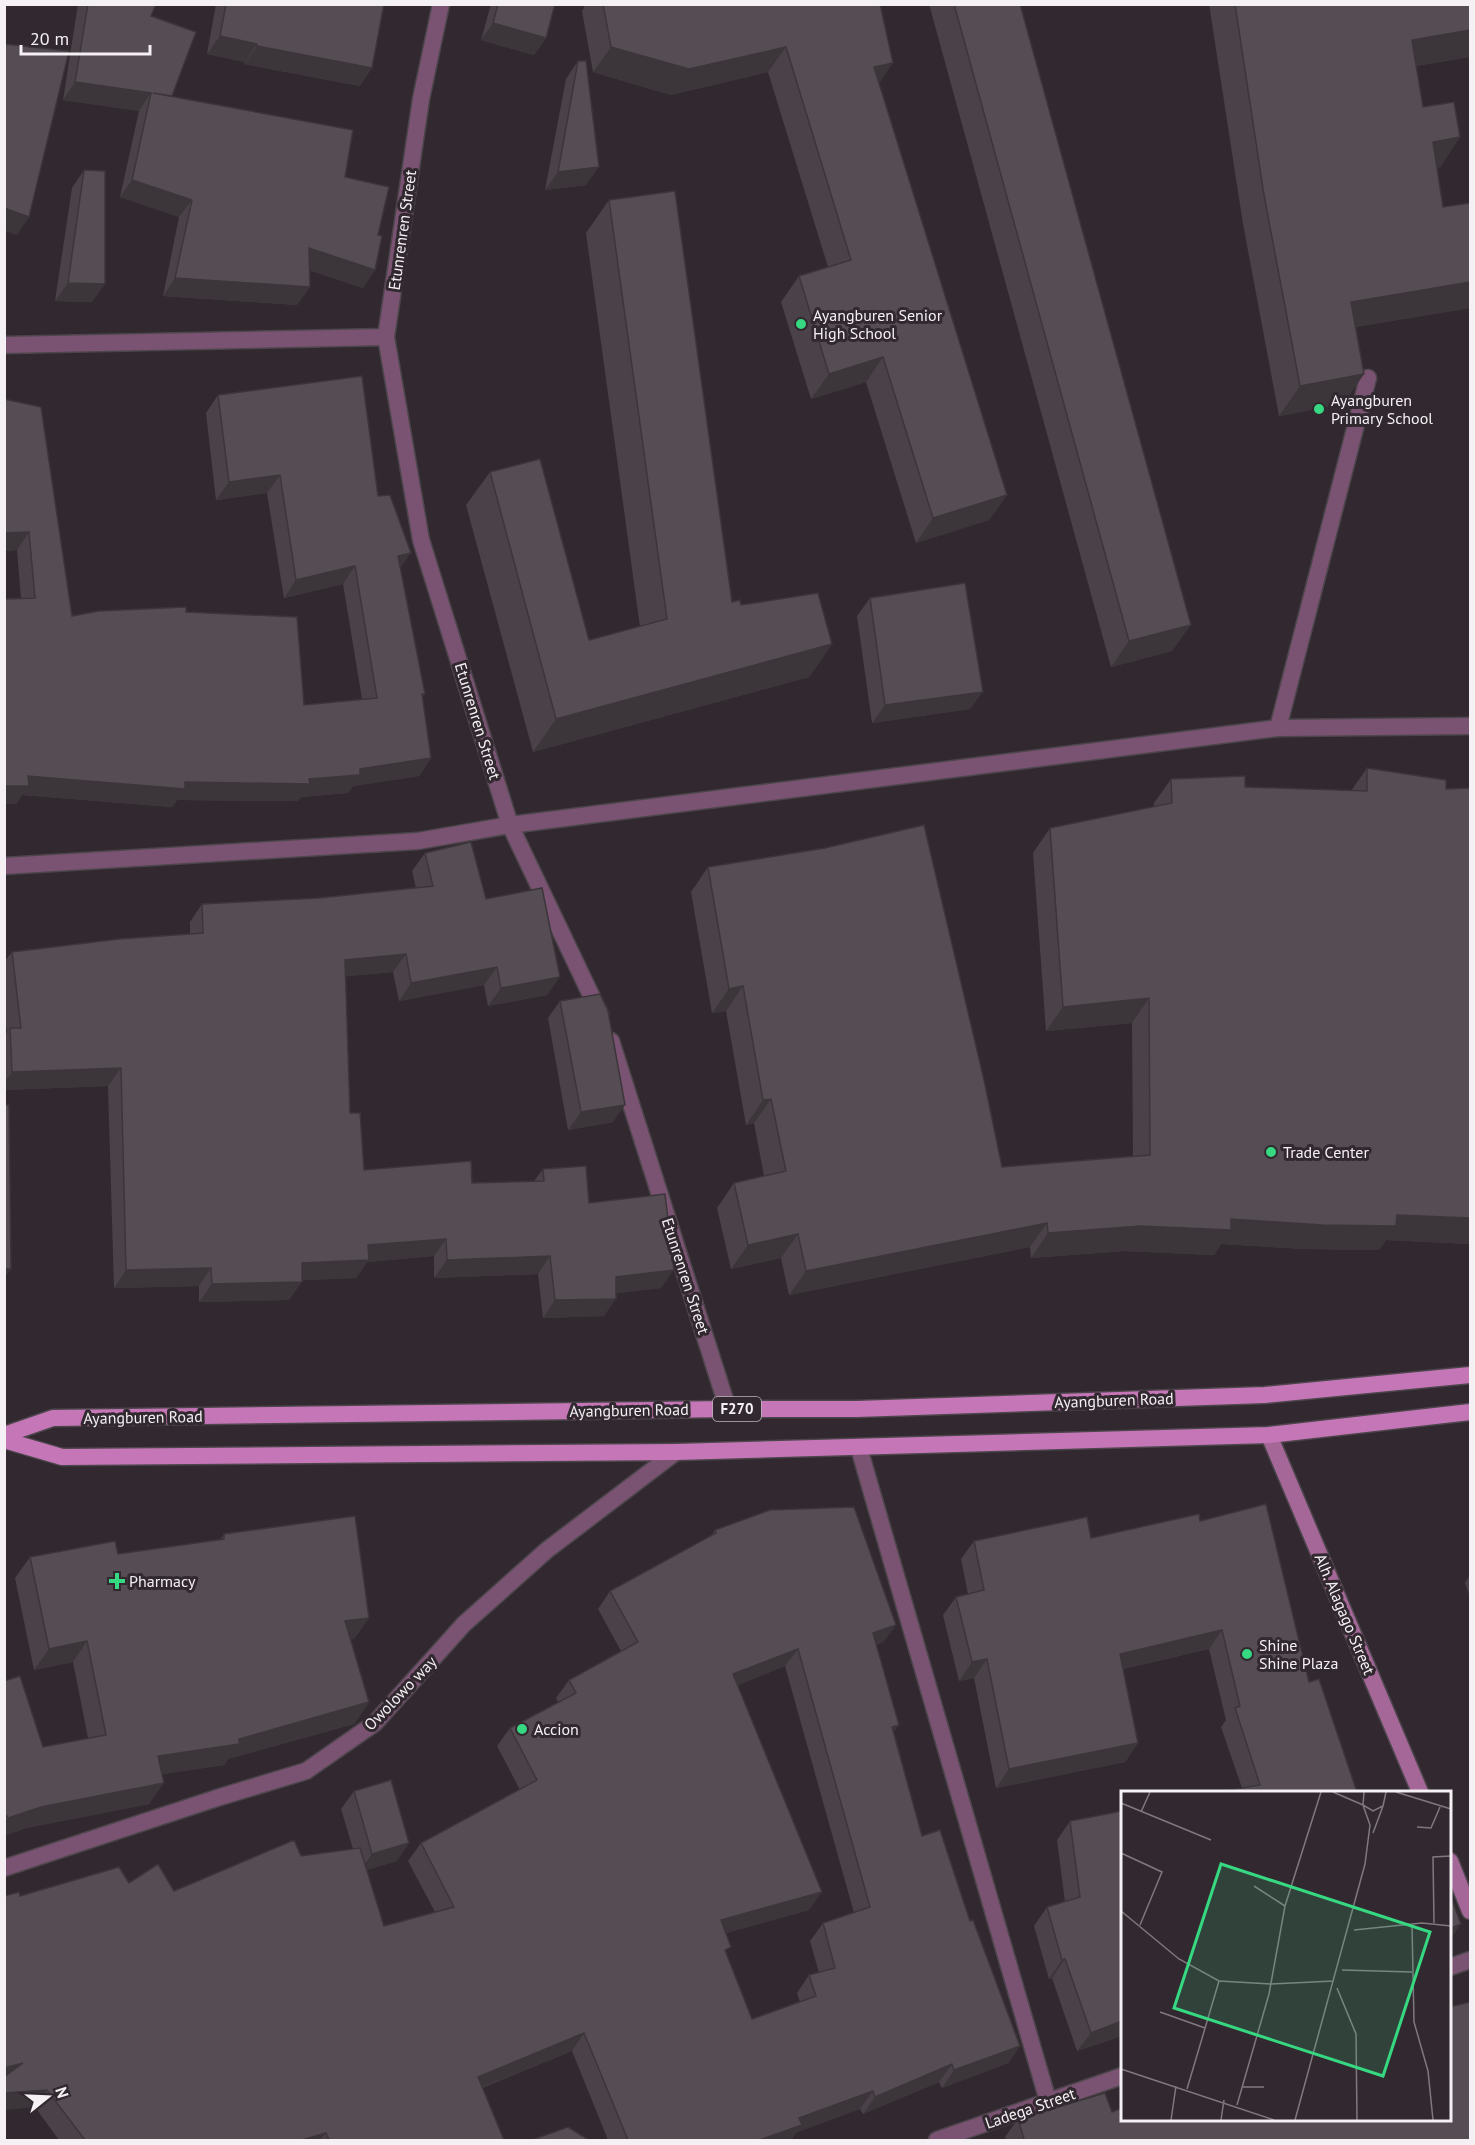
<svg xmlns="http://www.w3.org/2000/svg" width="1475" height="2145" font-family="'PT Sans',sans-serif">
<style>
.lines{fill:none;stroke-linecap:round;stroke-linejoin:round}
.service-casing{stroke:#4c454b;stroke-width:19}
.minor-casing{stroke:#4c454b;stroke-width:19}
.tertiary-casing{stroke:#4c454b;stroke-width:19}
.secondary-casing{stroke:#4c454b;stroke-width:19}
.primary-casing{stroke:#4c454b;stroke-width:19}
.service{stroke:#795371;stroke-width:16}
.minor{stroke:#795371;stroke-width:16}
.tertiary{stroke:#795371;stroke-width:16}
.secondary{stroke:#a46798;stroke-width:16}
.primary{stroke:#c576b6;stroke-width:16}
.wall{fill:#4a4248;fill-rule:evenodd}
.shaded-wall{fill:#3c363b}
.building{fill:#564d54;stroke:#3c363b;stroke-width:1.5;fill-rule:evenodd}
.poi-dot{fill:#36d881;stroke:#31292f;stroke-width:2}
.labels{text-anchor:middle;stroke-width:6;stroke-linejoin:round;paint-order:stroke}
.shield{fill:#31292f;stroke:#bab4b9;stroke-width:1.5}
.shield-label{font-size:15px;font-weight:bold;fill:#f5f0f4}
.street-label{font-size:16px;fill:#f5f0f4;stroke:#31292f}
.poi-label{font-size:16px;fill:#f5f0f4;stroke:#31292f;text-anchor:start}
.inset-road{fill:none;stroke:#7f797e;stroke-width:1.5}
.view{fill:#36d881;fill-opacity:0.15;stroke:#36d881;stroke-width:3}
.inset-edge{fill:none;stroke:#f5f0f4;stroke-width:3}
</style>
<rect width="100%" height="100%" fill="#31292f"/>
<g class="lines">
<defs>
<path id="service" d="M1278,728L1368,378"/>
<path id="minor" d="M441,4L421,99L386,337L421,540L510,825L600,1014
M4,345L386,337
M4,866L418,841L510,825L1278,728L1470,726
M611,1041L728,1409
M859,1448L1048,2101
M1450,1967L1470,1960
M937,2140L1122,2076"/>
<path id="tertiary" d="M4,1868L220,1797L306,1771L375,1723L464,1624L547,1550L676,1452"/>
<path id="secondary" d="M1269,1435L1420,1792
M1450,1861L1470,1911"/>
<path id="primary" d="M4,1435L53,1418L728,1409H857L1265,1395L1470,1375
M4,1440L62,1457L676,1452L1269,1435L1470,1412"/>
</defs>
<use href="#service" class="service-casing"/>
<use href="#minor" class="minor-casing"/>
<use href="#tertiary" class="tertiary-casing"/>
<use href="#secondary" class="secondary-casing"/>
<use href="#primary" class="primary-casing"/>
<use href="#service" class="service"/>
<use href="#minor" class="minor"/>
<use href="#tertiary" class="tertiary"/>
<use href="#secondary" class="secondary"/>
<use href="#primary" class="primary"/>
</g>
<path class="wall" d="M78,4H156L151,16L172,97L345,177L363,288L309,270L297,305L163,296L179,217L120,197L139,111L63,100Z
M216,4H384L360,86L244,64L245,62L207,54Z
M491,4H555L546,38L534,55L481,40Z
M584,4H880L879,83L1007,495L989,520L916,543L866,382L811,399L781,302L799,276L828,267L768,72L671,95L593,72L582,11L584,8Z
M929,4H1020L1172,651L1111,667Z
M1209,4H1470V57L1416,66L1423,107L1460,137L1440,167L1437,168L1443,207L1470,203V308L1355,327L1364,374L1343,404L1279,416L1243,224Z
M578,61L586,185L545,190L566,79Z
M84,170L92,302L55,301L72,188Z
M609,200L732,602L832,644L809,677L533,752L466,505L490,472L589,640L640,627L586,233Z
M218,395L378,496L400,568L425,694L422,697L431,758L419,776L353,786L348,793L301,797L297,801L177,800L172,807L22,795L16,804H4V599L21,598L17,550L4,551V399L72,616L186,612L304,705L362,699L343,584L284,598L267,493L216,500L206,413Z
M870,598L970,709L872,723L857,616Z
M1367,768L1446,789L1470,788V1244L1386,1240L1379,1250L1305,1249L1221,1244L1214,1255L1124,1251L1031,1258L1030,1247L789,1295L781,1258L731,1269L717,1208L734,1183L764,1176L754,1123L746,1125L726,1011L712,1013L691,892L708,867L1002,1167L1133,1156L1132,1023L1046,1031L1033,853L1050,828L1154,807V803L1171,779L1245,787L1351,791Z
M425,853L486,899L547,995L488,1006L484,985L399,1001L393,972L345,976L350,1113L364,1170L472,1183L534,1181L543,1169L589,1203L661,1288L616,1293L604,1316L543,1318L538,1274L434,1278V1256L367,1262L356,1278L302,1280L289,1300L199,1302V1286L114,1288L108,1086L4,1090V1036L7,1032L4,1012V962L12,952L190,934V922L202,904L319,898L416,888L412,871Z
M560,1001L613,1122L568,1130L548,1018Z
M1200,1521L1309,1682L1357,1792L1242,1788L1221,1727L1226,1720L1209,1649L1123,1669L1138,1743L1125,1762L996,1788L974,1678L959,1681L943,1615L956,1597L968,1594L961,1559L974,1541L1091,1538Z
M715,1530L896,1625L883,1642L876,1645L894,1732L922,1836L970,1921L1020,2046L1008,2063L942,2088L939,2082L863,2114L860,2109L797,2132L791,2140H608L572,2051L482,2088L504,2140H59L35,2107L20,1896L129,1883L174,1891L301,1856L353,1849L341,1809L354,1791L397,1861L366,1870L384,1926L435,1912L408,1861L421,1843L520,1790L497,1746L510,1728L558,1702L556,1698L569,1680L621,1651L598,1609L610,1591L711,1536ZM785,1666L854,1913L823,1923L810,1941L819,1973L809,1975L797,1993L800,2002L752,2019L726,1954V1933L809,1910L738,1685Z
M224,1534L369,1618L354,1639H351L369,1702L354,1724L228,1759L224,1765L162,1774L149,1804L26,1828L4,1836V1681L43,1747L88,1738L73,1662L34,1670L15,1578L30,1557L118,1554L220,1540Z
M1470,1575V1597L1465,1583Z
M1122,1811V2036L1077,2051L1052,1978L1049,1979L1034,1926L1047,1907L1065,1902L1057,1840L1070,1821Z
M1112,2112L1122,2120L1470,2140H1007L1005,2137L1018,2119Z"/>
<path class="shaded-wall" d="M493,23L546,38L534,55L481,40Z
M1470,30V57L1391,70L1412,40Z
M220,36L257,44L245,62L207,54Z
M257,46L372,68L360,86L244,64Z
M611,47H786L768,72L671,95L593,72Z
M893,63L876,88L874,67Z
M75,82L151,93L139,111L63,100Z
M1460,137L1440,167L1412,172L1433,142Z
M599,167L586,185L545,190L558,172Z
M132,180L192,200L179,217L120,197Z
M4,208L29,217L17,235L4,231Z
M309,248L375,270L363,288L297,266Z
M175,278L310,287L297,305L163,296Z
M1470,282V308L1330,331L1351,302Z
M68,283L105,284L92,302L55,301Z
M883,357L866,382L811,399L829,374Z
M1364,374L1343,404L1279,416L1300,386Z
M280,475L267,493L216,500L229,482Z
M1007,495L989,520L916,543L933,518Z
M29,532L17,550L4,551V533Z
M411,553L398,571V556Z
M355,566L343,584L284,598L296,580Z
M1191,625L1172,651L1111,667L1129,641Z
M832,644L809,677L533,752L556,719Z
M983,692L970,709L872,723L885,705Z
M431,758L419,776L353,786L348,793L301,797L297,801L177,800L172,807L22,795L16,804H4V786L28,776L185,782L309,779L360,769Z
M406,954L393,972L332,978L345,960Z
M497,967L484,985L399,1001L411,983Z
M560,977L547,995L488,1006L501,988Z
M743,986L726,1011L712,1013L729,989Z
M1149,998L1132,1023L1046,1031L1063,1007Z
M121,1068L108,1086L4,1090V1083L12,1072Z
M771,1099L754,1123L746,1125L763,1100Z
M625,1105L613,1122L568,1130L581,1112Z
M1397,1215L1470,1218V1244L1386,1240L1379,1250L1305,1249L1221,1244L1214,1255L1124,1251L1031,1258L1048,1233L1231,1219Z
M1047,1223L1030,1247L789,1295L806,1271Z
M798,1234L781,1258L731,1269L748,1245Z
M446,1239L434,1256L367,1262L356,1278L290,1281L302,1263L368,1245Z
M550,1256L538,1274L434,1278L447,1260Z
M211,1268L199,1286L114,1288L126,1270Z
M4,1269H11L4,1278Z
M674,1270L661,1288L604,1295L616,1277Z
M302,1282L289,1300L199,1302L212,1284Z
M616,1299L604,1316L543,1318L555,1300Z
M369,1618L354,1639L330,1642L345,1621Z
M896,1625L883,1642L861,1650L873,1633Z
M1222,1630L1209,1649L1107,1673L1120,1654Z
M87,1641L73,1662L34,1670L49,1649Z
M798,1649L785,1666L721,1692L733,1674Z
M987,1659L974,1678L959,1681L972,1662Z
M369,1702L354,1724L228,1759L224,1765L143,1777L158,1756L239,1739Z
M899,1725L886,1742L892,1727Z
M1138,1743L1125,1762L996,1788L1009,1769Z
M164,1783L149,1804L26,1828L4,1836V1823L8,1818L41,1807Z
M409,1843L397,1861L359,1872L372,1854Z
M822,1892L809,1910L709,1938L721,1920Z
M1461,1924L1449,1941V1929Z
M1065,1959L1052,1978L1049,1979L1062,1960Z
M1122,2021V2036L1077,2051L1091,2033Z
M584,2033L572,2051L465,2094L478,2077Z
M1020,2046L1008,2063L942,2088L954,2070Z
M23,2063L4,2083V2068Z
M952,2064L939,2082L863,2114L875,2097Z
M47,2090L35,2107L4,2110V2093Z
M873,2091L860,2109L797,2132L791,2140H759L799,2118Z
M326,2133L320,2140H302Z"/>
<path class="building" d="M88,4H156L151,16L196,32L172,96L153,93L353,130L345,177L389,187L378,235L382,236L375,270L309,248L310,287L175,278L192,200L132,180L151,93L75,82Z
M226,4H384L372,68L257,46V44L220,36Z
M498,4H555L546,38L493,23Z
M603,4H880L893,63L874,67L1007,495L933,518L883,357L829,374L799,276L851,260L786,47L689,69L611,47Z
M954,4H1020L1191,625L1129,641Z
M1235,4H1470V30L1412,40L1423,107L1454,102L1460,137L1433,142L1443,207L1470,203V282L1351,302L1364,374L1300,386L1264,195Z
M4,44L69,51L29,217L4,208Z
M578,61H586L599,167L558,172Z
M84,170L105,171V284L68,283Z
M675,191L732,602L740,600L741,605L818,593L832,644L556,719L490,472L540,459L589,640L667,619L609,200Z
M362,376L378,496L390,495L411,553L398,556L425,694H422L431,758L360,769V775L309,779L310,784L185,782V789L28,776L29,786H4V599L35,598L29,532L4,533V399L41,407L72,616L99,611L186,607V612L297,617L304,705L377,698L355,566L296,580L280,475L229,482L218,395Z
M965,583L983,692L885,705L870,598Z
M1367,768L1446,780V789L1470,788V1218L1397,1215L1396,1226L1322,1225L1231,1219V1230L1141,1226L1048,1233L1047,1223L806,1271L798,1234L748,1245L734,1183L786,1171L771,1099L763,1100L743,986L729,989L708,867L825,848L924,825L984,1080L1002,1167L1150,1155L1149,998L1063,1007L1050,828L1172,803L1171,779L1245,776V787L1367,791Z
M471,842L486,899L542,888L560,977L501,988L497,967L411,983L406,954L345,960L350,1113H360L364,1170L471,1161L472,1183L544,1181L543,1169L586,1166L589,1203L665,1194L674,1270L616,1277V1299L555,1300L550,1256L447,1260L446,1239L368,1245L369,1260L302,1263V1282L212,1284L211,1268L126,1270L121,1068L12,1072L10,1028H21L12,952L119,939L203,933L202,904L319,898L433,886L425,853Z
M600,994L608,1011L625,1105L581,1112L560,1001Z
M4,1105H9L11,1269H4Z
M1266,1504L1309,1682L1319,1679L1357,1792H1219L1260,1785L1235,1708L1240,1706L1222,1630L1120,1654L1138,1743L1009,1769L987,1659L972,1662L956,1597L984,1590L974,1541L1087,1517L1091,1538L1199,1514L1200,1521Z
M854,1507L896,1625L873,1633L899,1725L892,1727L922,1836L940,1830L970,1921L973,1920L1020,2046L954,2070L952,2064L875,2097L873,2091L799,2118L802,2125L759,2140H628L584,2033L478,2077L504,2140H329L326,2133L302,2140H85L47,2090L4,2093V2077L23,2063L4,2068V1896L19,1892L20,1896L119,1867L129,1883L158,1864L174,1891L294,1840L301,1856L360,1848L384,1926L454,1907L421,1843L537,1780L510,1728L576,1693L569,1680L638,1642L610,1591L716,1533L715,1530L770,1510ZM798,1649L870,1907L823,1923L835,1968L809,1975L816,1996L752,2019L725,1950L731,1947L721,1920L822,1892L733,1674Z
M355,1516L369,1618L345,1621L369,1702L239,1739V1744L158,1756L164,1783L41,1807L8,1818L7,1816L4,1817V1681L20,1676L43,1747L106,1735L87,1641L49,1649L30,1557L115,1541L118,1554L224,1539V1534Z
M391,1780L409,1843L372,1854L354,1791Z
M1122,1811V2021L1091,2033L1065,1959L1062,1960L1047,1907L1080,1897L1070,1821Z
M1449,1892L1461,1924L1449,1929Z
M1470,2002V2140H1019L1024,2139L1018,2119L1105,2093L1112,2112L1122,2108V2120H1449V2007Z
M568,2127L589,2140H532Z"/>
<g class="poi-dot">
<circle cx="801" cy="324" r="6"/>
<circle cx="1319" cy="409" r="6"/>
<circle cx="1271" cy="1152" r="6"/>
<path d="M114 1572h6v6h6v6h-6v6h-6v-6h-6v-6h6z"/>
<circle cx="1247" cy="1654" r="6"/>
<circle cx="522" cy="1729" r="6"/>
</g>
<g class="labels">
<rect class="shield" x="713" y="1397" width="48" height="24" rx="4.5"/>
<g class="shield-label">
<text x="737" y="1414">F270</text>
</g>
<g class="street-label">
<text transform="translate(402 230) rotate(-82)" y="6">Etunrenren Street</text>
<text transform="translate(478 721) rotate(73)" y="6">Etunrenren Street</text>
<text transform="translate(686 1276) rotate(72)" y="6">Etunrenren Street</text>
<text transform="translate(1114 1400) rotate(-2)" y="6">Ayangburen Road</text>
<text transform="translate(629 1410) rotate(-1)" y="6">Ayangburen Road</text>
<text transform="translate(143 1417) rotate(-1)" y="6">Ayangburen Road</text>
<text transform="translate(1345 1614) rotate(67)" y="6">Alh. Alagago Street</text>
<text transform="translate(400 1693) rotate(-46)" y="6">Owolowo way</text>
<text transform="translate(1030 2108) rotate(-19)" y="6">Ladega Street</text>
</g>
<g class="poi-label">
<text x="813" y="321">Ayangburen Senior<tspan x="813" dy="18">High School</tspan></text>
<text x="1331" y="406">Ayangburen<tspan x="1331" dy="18">Primary School</tspan></text>
<text x="1283" y="1158">Trade Center</text>
<text x="129" y="1587">Pharmacy</text>
<text x="1259" y="1651">Shine<tspan x="1259" dy="18">Shine Plaza</tspan></text>
<text x="534" y="1735">Accion</text>
</g>
</g>
<g transform="translate(1121 1791)">
<rect width="330" height="330" fill="#31292f"/>
<path class="inset-road" d="M212,1L242,14M243,1L242,14L252,20L262,15L265,1M275,1L330,18M0,12L90,49M20,21L29,1M296,36L310,37L319,16M252,42L262,15M0,62L41,81L19,134M133,95L164,115M0,120L58,168L98,190L150,193L213,190M313,132L312,66L330,65M291,134L293,231L307,280L312,329M233,139L301,132L330,135M221,179L291,181M216,197L235,243L236,329M39,221L84,237M0,278L153,329M122,296H143M66,298L98,190M116,314L148,203L164,115L200,1M50,329L55,295M100,329L103,309M174,329L244,73L249,34L242,14"/>
<path class="view" d="M100,73L309,141L262,285L53,217Z"/>
<rect width="330" height="330" class="inset-edge"/>
</g>
<rect width="1475" height="2145" fill="none" stroke="#f5f0f4" stroke-width="12"/>
<g transform="translate(48 2097) rotate(72)" stroke="#31292f" stroke-width="4.5" paint-order="stroke">
<path d="M0-4.5L10 22L0 15L-10 22Z" fill="#f5f0f4"/>
<text y="-9" font-size="16" font-weight="bold" text-anchor="middle" fill="#f5f0f4">N</text>
</g>
<path d="M21 45v9h129v-9" fill="none" stroke="#f5f0f4" stroke-width="3"/>
<text x="30" y="45" font-size="18" fill="#f5f0f4" stroke="#31292f" stroke-width="4.5" paint-order="stroke">20 m</text>
</svg>
